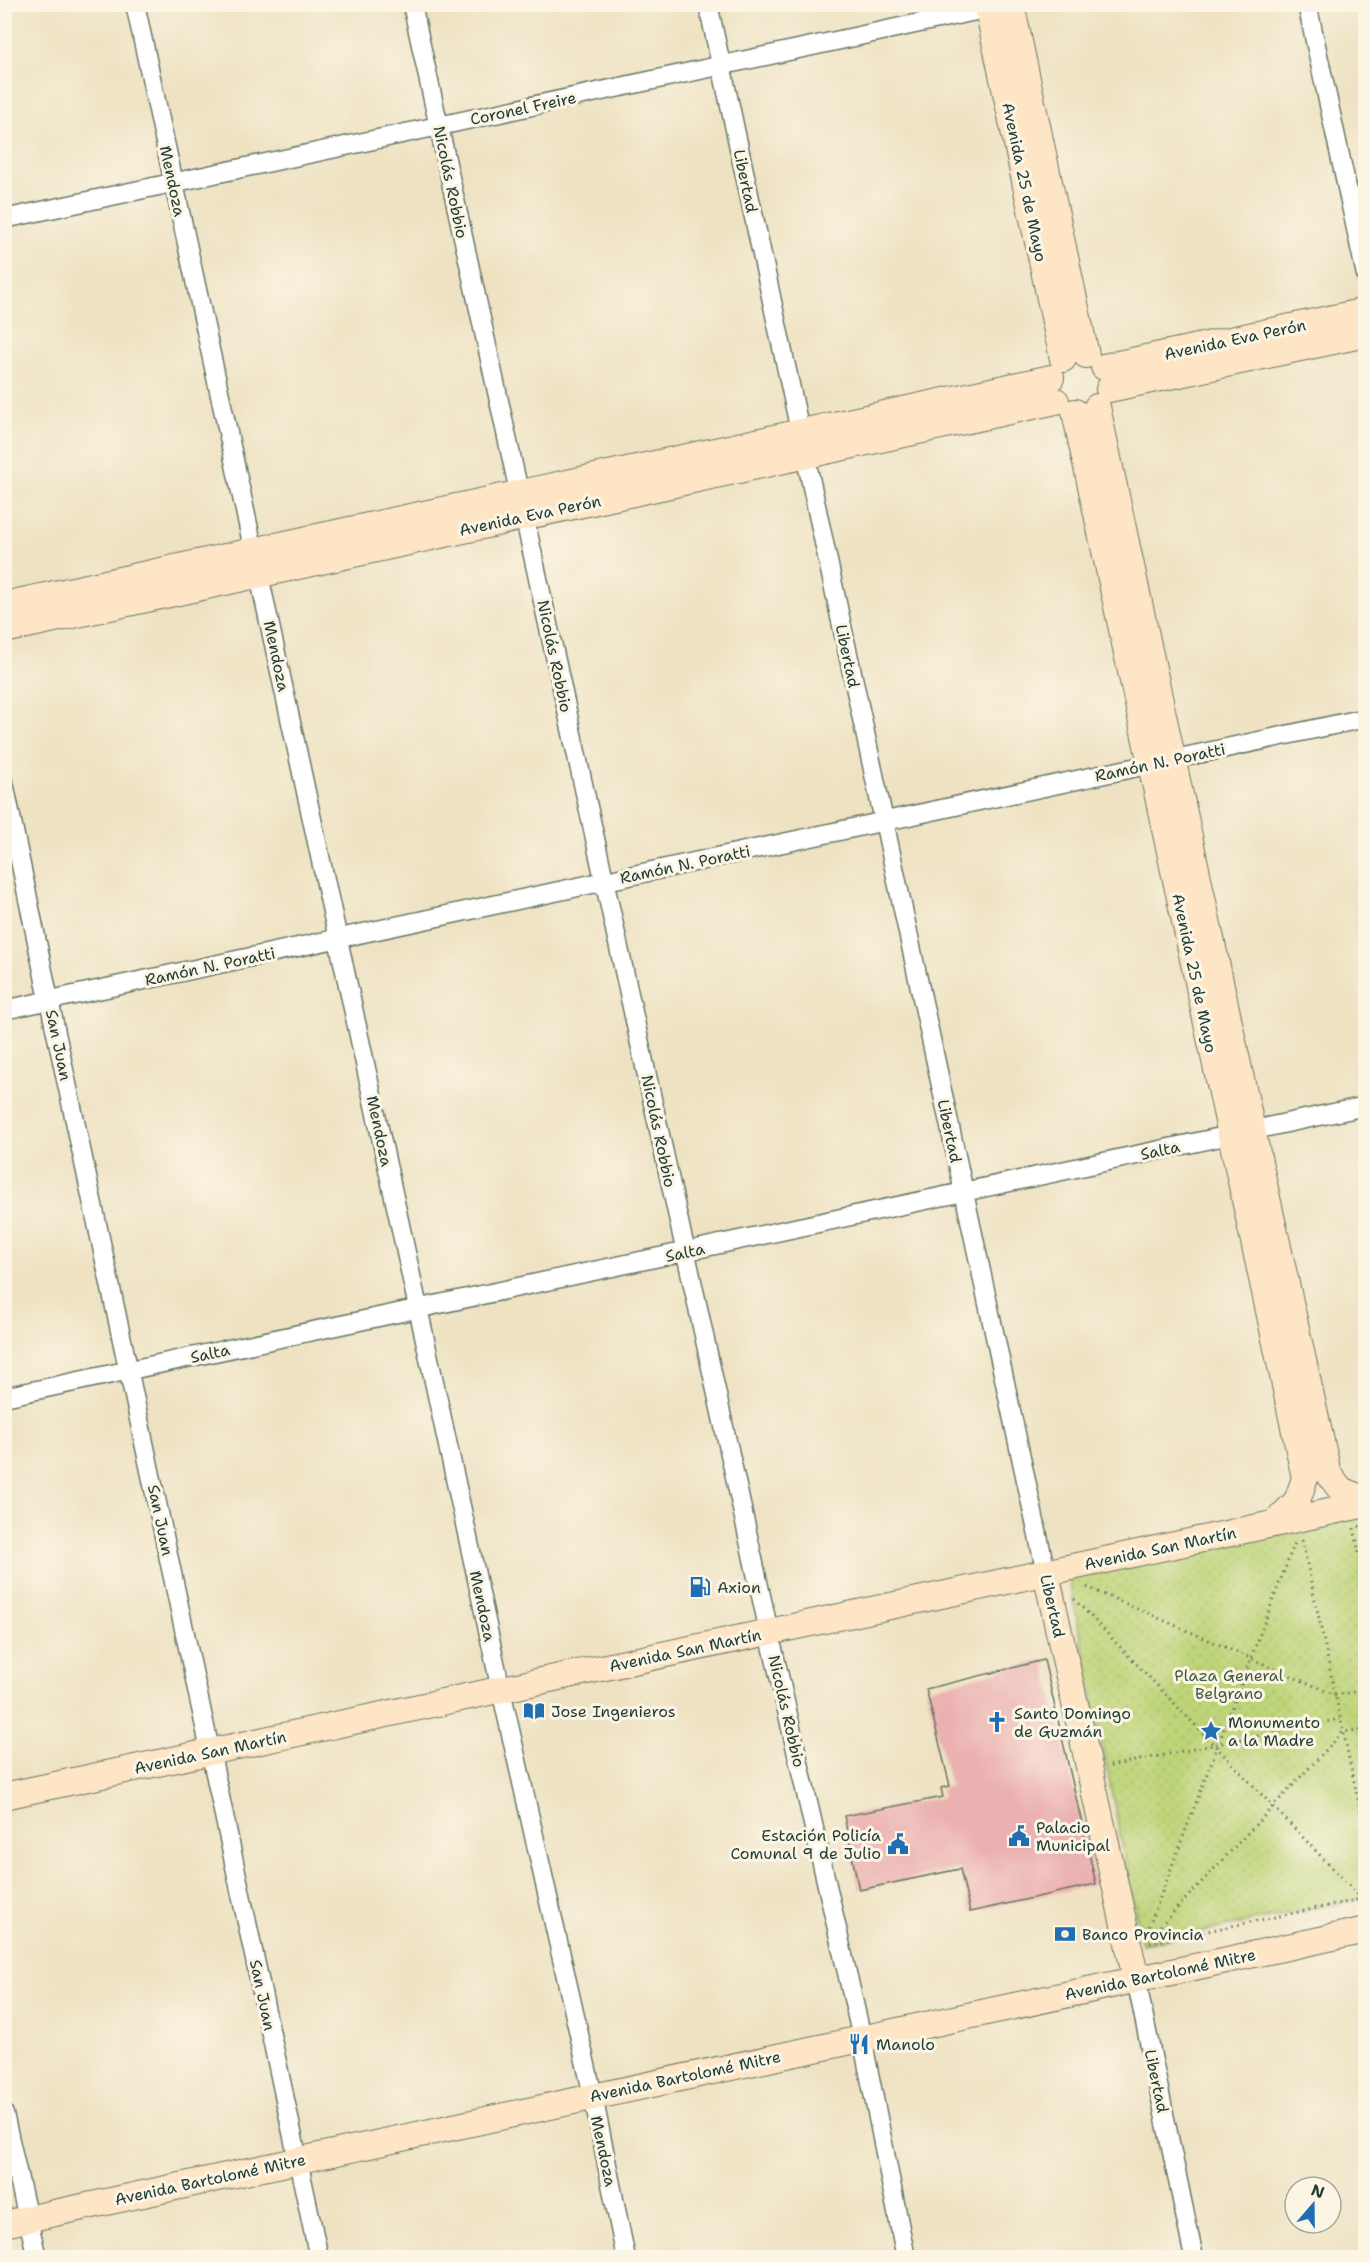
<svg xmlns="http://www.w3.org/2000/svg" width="1370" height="2262" font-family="'Shantell Sans',sans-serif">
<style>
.park{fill:url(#park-dots);stroke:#6e8856;stroke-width:1.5}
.building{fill:#ebb1b0}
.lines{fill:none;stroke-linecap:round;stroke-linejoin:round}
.street-casing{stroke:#677766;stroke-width:21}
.secondary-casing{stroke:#677766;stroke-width:28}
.path{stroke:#677766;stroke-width:3;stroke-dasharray:1.5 4.5;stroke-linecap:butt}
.street{stroke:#fff;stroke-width:18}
.secondary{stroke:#fde5c5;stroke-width:26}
.labels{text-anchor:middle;stroke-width:6;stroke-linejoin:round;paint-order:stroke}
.street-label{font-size:16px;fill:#1f3d34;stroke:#fcf5e5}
.poi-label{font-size:16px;fill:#1f3d34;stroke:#fcf5e5;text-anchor:start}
.park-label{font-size:16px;fill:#3f5b42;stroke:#fcf5e5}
</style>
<defs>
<pattern id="park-dots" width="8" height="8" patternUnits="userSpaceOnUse" patternTransform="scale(1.5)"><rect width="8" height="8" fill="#bed478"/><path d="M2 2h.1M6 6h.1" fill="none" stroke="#a3b768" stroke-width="1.8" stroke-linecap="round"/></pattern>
</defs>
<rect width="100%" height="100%" fill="#fcf5e5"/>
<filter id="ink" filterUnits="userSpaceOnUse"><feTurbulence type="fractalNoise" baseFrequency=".0167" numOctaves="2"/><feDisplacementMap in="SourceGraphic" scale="12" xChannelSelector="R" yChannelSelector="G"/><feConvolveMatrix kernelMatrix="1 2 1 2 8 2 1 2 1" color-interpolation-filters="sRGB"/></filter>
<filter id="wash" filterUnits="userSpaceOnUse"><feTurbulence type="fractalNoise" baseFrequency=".008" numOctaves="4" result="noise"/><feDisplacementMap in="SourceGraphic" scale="24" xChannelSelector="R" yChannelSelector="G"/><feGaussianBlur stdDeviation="1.35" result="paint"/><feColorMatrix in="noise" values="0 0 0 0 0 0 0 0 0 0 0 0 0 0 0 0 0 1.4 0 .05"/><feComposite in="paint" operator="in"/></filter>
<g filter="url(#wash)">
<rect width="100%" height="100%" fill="#eee2c2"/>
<path class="park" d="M1365,1515V1898L1142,1944L1069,1579Z"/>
<g id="blocks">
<path class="building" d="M1044,1660L1096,1884L970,1912L960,1869L859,1890L844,1816L943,1797L941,1788L950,1786L926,1689Z"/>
</g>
</g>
<g filter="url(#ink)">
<use href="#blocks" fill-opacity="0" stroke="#677766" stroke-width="1.5"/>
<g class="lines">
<defs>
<path id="street" d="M135,4L501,1690L593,2096L626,2258
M412,4L769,1632L862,2038L906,2258
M708,4L1046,1573
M1307,4L1366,275
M4,219L999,6
M4,783L49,1000L319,2258
M4,1010L1366,718
M4,1397L1366,1106
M1136,1979L1194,2258
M4,2114L37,2258"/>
<path id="secondary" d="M987,4L1063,359
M1011,4L1086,355
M1104,367L1366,311
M1109,389L1366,334
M1097,407L1252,1130L1328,1473L1341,1490L1366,1500
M1075,412L1305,1478L1297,1501L1274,1524
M4,605L1051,378
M4,630L1056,401
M1046,1573L1136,1979
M4,1796L1366,1504
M4,2224L1366,1930"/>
</defs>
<use href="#street" class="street-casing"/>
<use href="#secondary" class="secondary-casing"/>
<path class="path" d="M1359,1526L1366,1532
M1354,1528L1366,1588
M1302,1540L1366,1837
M1087,1587L1335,1695L1366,1690
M1074,1599L1362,1899
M1110,1766L1340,1719
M1147,1932L1295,1542
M1148,1939L1343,1732L1366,1729
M1150,1943L1366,1898"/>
<use href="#street" class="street"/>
<use href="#secondary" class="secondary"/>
</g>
</g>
<defs>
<symbol id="fuel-bare" viewBox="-9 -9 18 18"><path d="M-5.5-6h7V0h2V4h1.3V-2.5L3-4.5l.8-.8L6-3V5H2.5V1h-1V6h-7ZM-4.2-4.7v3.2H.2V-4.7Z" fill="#1f6fb2" stroke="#fcf5e5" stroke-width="2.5" paint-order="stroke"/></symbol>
<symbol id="library-bare" viewBox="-9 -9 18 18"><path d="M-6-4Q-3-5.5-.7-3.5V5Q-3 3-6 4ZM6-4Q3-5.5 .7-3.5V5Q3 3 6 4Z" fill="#1f6fb2" stroke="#fcf5e5" stroke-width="2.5" paint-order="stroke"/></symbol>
<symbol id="church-bare" viewBox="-9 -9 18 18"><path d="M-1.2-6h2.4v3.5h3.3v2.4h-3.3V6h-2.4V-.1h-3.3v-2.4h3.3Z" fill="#1f6fb2" stroke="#fcf5e5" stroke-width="2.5" paint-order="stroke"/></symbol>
<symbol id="sight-bare" viewBox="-9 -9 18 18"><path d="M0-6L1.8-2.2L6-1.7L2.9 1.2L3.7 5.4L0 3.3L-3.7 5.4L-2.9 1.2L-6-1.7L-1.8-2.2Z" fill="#1f6fb2" stroke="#fcf5e5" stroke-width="2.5" paint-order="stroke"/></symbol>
<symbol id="civic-bare" viewBox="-9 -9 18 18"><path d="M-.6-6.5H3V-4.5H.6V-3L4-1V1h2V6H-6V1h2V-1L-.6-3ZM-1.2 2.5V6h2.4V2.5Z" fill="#1f6fb2" stroke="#fcf5e5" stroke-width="2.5" paint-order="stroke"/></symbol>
<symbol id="bank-bare" viewBox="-9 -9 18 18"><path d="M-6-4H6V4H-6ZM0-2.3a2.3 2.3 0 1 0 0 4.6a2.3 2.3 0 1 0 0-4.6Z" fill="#1f6fb2" stroke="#fcf5e5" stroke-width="2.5" paint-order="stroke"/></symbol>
<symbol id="restaurant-bare" viewBox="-9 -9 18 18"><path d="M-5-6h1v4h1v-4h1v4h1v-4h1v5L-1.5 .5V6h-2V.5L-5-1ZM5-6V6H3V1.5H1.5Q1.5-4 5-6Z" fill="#1f6fb2" stroke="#fcf5e5" stroke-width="2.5" paint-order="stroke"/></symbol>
</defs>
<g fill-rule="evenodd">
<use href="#fuel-bare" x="685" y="1572" width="30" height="30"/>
<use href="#library-bare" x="519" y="1696" width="30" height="30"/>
<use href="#church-bare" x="982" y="1707" width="30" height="30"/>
<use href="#sight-bare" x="1196" y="1716" width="30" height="30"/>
<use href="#civic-bare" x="1004" y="1821" width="30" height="30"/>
<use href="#civic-bare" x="883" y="1829" width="30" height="30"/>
<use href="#bank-bare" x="1050" y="1919" width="30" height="30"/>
<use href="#restaurant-bare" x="844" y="2029" width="30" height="30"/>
</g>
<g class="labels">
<g class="street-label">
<text transform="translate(523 108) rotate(-12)" y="6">Coronel Freire</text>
<text transform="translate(173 181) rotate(78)" y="6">Mendoza</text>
<text transform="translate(746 181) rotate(78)" y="6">Libertad</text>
<text transform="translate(451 182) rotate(78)" y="6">Nicolás Robbio</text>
<text transform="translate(1025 182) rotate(78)" y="6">Avenida 25 de Mayo</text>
<text transform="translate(1235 339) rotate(-12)" y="6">Avenida Eva Perón</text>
<text transform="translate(530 515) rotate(-12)" y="6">Avenida Eva Perón</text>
<text transform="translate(277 656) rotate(78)" y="6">Mendoza</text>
<text transform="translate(555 656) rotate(78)" y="6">Nicolás Robbio</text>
<text transform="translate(848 656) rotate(78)" y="6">Libertad</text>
<text transform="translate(1160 762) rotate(-12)" y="6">Ramón N. Poratti</text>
<text transform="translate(685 864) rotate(-12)" y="6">Ramón N. Poratti</text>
<text transform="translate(210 966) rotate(-12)" y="6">Ramón N. Poratti</text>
<text transform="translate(1195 973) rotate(78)" y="6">Avenida 25 de Mayo</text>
<text transform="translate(59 1045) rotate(78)" y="6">San Juan</text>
<text transform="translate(380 1131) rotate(78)" y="6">Mendoza</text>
<text transform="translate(659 1131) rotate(78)" y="6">Nicolás Robbio</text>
<text transform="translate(950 1131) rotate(78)" y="6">Libertad</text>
<text transform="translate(1160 1150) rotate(-12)" y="6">Salta</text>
<text transform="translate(685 1252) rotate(-12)" y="6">Salta</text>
<text transform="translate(210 1353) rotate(-12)" y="6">Salta</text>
<text transform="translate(161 1520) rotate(78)" y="6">San Juan</text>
<text transform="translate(1160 1548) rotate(-12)" y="6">Avenida San Martín</text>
<text transform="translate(483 1606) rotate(78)" y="6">Mendoza</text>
<text transform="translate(1053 1606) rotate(77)" y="6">Libertad</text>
<text transform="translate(685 1650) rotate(-12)" y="6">Avenida San Martín</text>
<text transform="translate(787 1711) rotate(77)" y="6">Nicolás Robbio</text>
<text transform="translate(210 1752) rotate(-12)" y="6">Avenida San Martín</text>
<text transform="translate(1160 1974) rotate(-12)" y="6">Avenida Bartolomé Mitre</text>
<text transform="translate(263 1995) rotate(78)" y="6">San Juan</text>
<text transform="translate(685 2076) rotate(-12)" y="6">Avenida Bartolomé Mitre</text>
<text transform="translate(1157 2081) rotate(78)" y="6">Libertad</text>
<text transform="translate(604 2151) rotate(78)" y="6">Mendoza</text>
<text transform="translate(210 2179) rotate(-12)" y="6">Avenida Bartolomé Mitre</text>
</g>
<g class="poi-label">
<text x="717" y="1593">Axion</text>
<text x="551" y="1717">Jose Ingenieros</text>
<text x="1014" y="1719">Santo Domingo<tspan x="1014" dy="18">de Guzmán</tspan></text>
<text x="1228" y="1728">Monumento<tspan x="1228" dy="18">a la Madre</tspan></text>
<text x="1036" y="1833">Palacio<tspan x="1036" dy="18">Municipal</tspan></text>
<text x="881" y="1841" text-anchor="end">Estación Policía<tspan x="881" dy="18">Comunal 9 de Julio</tspan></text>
<text x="1082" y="1940">Banco Provincia</text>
<text x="876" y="2050">Manolo</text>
</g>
<g class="park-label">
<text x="1229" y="1681">Plaza General<tspan x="1229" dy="18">Belgrano</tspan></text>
</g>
</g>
<rect width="1370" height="2262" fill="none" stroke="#fcf5e5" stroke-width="24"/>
<g transform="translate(1313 2205) rotate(20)"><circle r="28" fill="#fcf5e5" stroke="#a4ab9e" stroke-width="1.5"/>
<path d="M0-4.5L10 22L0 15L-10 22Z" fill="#1f6fb2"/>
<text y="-9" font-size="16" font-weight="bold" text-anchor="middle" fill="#1f3d34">N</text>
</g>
</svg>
